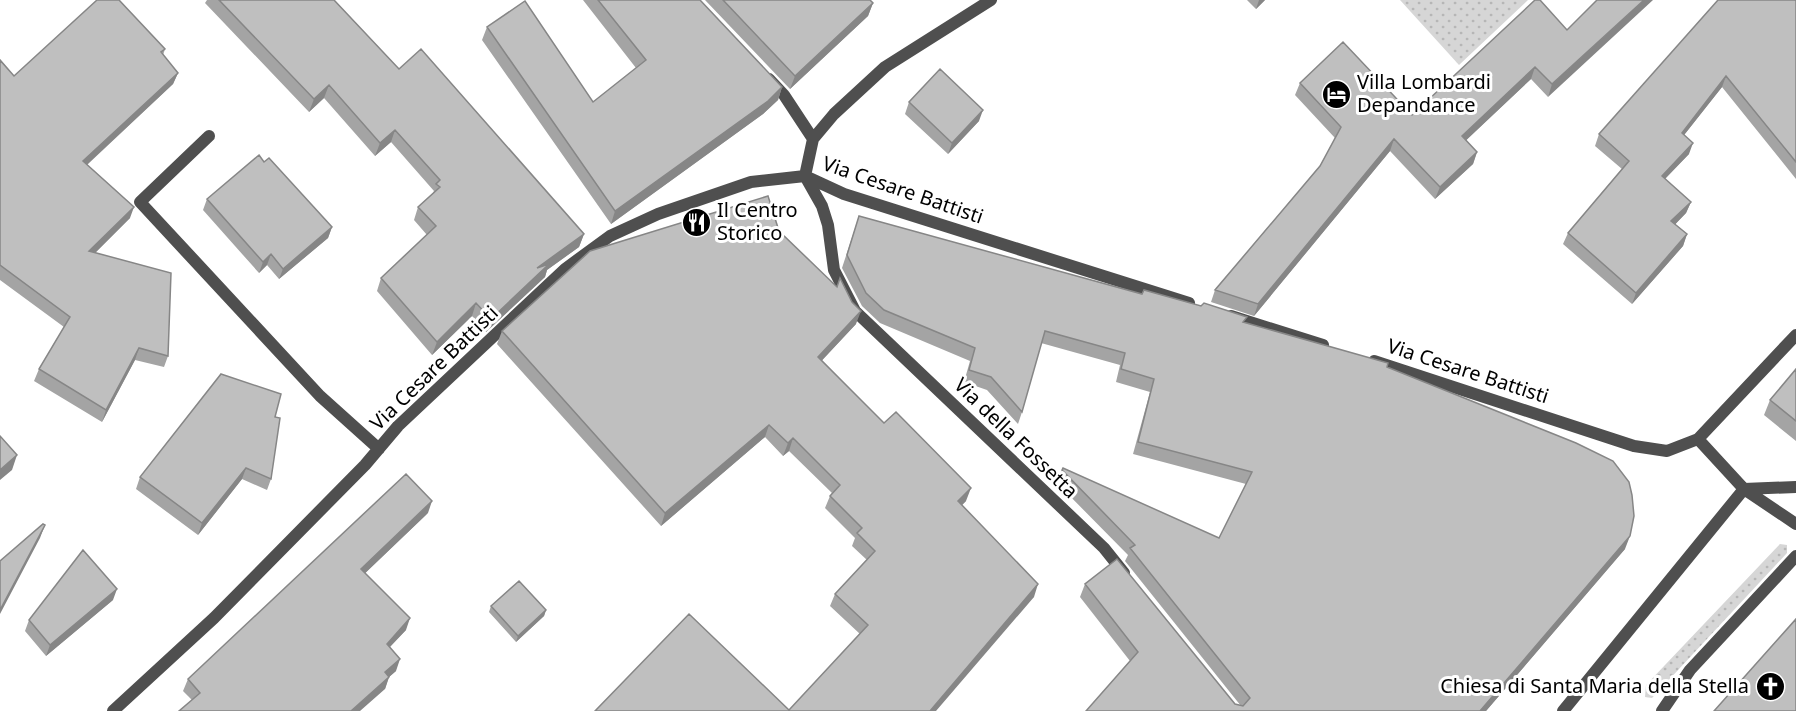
<svg xmlns="http://www.w3.org/2000/svg" width="1796" height="711" font-family="'Noto Sans',sans-serif">
<style>
.grass{fill:url(#grass-dots)}
.lines{fill:none;stroke-linecap:round;stroke-linejoin:round}
.street{stroke:#4f4f4f;stroke-width:12}
.wall{fill:#a4a4a4}
.shaded-wall{fill:#868686}
.building{fill:#bfbfbf;stroke:#868686;stroke-width:1.5}
.labels{text-anchor:middle;stroke-width:6;stroke-linejoin:round;paint-order:stroke}
.poi-label{font-size:20px;fill:#000;stroke:#fff;text-anchor:start}
.street-label{font-size:20px;fill:#000;stroke:#fff}
</style>
<defs>
<pattern id="grass-dots" width="8" height="8" patternUnits="userSpaceOnUse" patternTransform="scale(1.5)"><rect width="8" height="8" fill="#d6d6d6"/><path d="M2 2h.1M6 6h.1" fill="none" stroke="#b6b6b6" stroke-width="1.8" stroke-linecap="round"/></pattern>
</defs>
<rect width="100%" height="100%" fill="#fff"/>
<path class="grass" d="M1400,0H1528L1459,65Z
M1780,544L1787,545V553L1652,698L1645,697L1646,685Z"/>
<g class="lines">
<path class="street" d="M769,79L784,95L813,139
M209,136L140,202L320,396L379,449
M805,176L822,206L828,225L834,270L855,311L1104,548L1124,573
M805,176L813,139L834,114L885,67L991,0
M1231,316L1323,345
M1374,361L1634,446L1667,451L1698,439L1796,335
M1698,439L1744,489L1796,524
M1744,489L1796,487
M113,711L214,618L365,465L398,426L565,269L610,236L658,214L751,182L805,176L844,194L1189,303
M1563,711L1744,489
M1662,711L1690,670L1796,556"/>
</g>
<path class="wall" d="M207,0H334L399,69L584,234L579,247L547,270L545,277L486,332L472,316L432,355L377,291L381,278L427,235L414,220L418,207L433,193L434,191L391,142L375,156L324,98L309,112L205,3Z
M583,0H700L782,87L778,100L763,114L611,224L482,40L487,27L593,102L636,68Z
M705,0H870L873,3L868,16L790,89Z
M1247,0H1265L1256,9Z
M1597,0L1548,97L1531,79L1466,140L1477,152L1473,164L1435,199L1390,151L1254,316L1211,302L1215,290L1320,166L1335,138L1295,95L1300,83L1412,115L1567,30Z
M1796,1V179L1722,87L1684,135L1689,154L1665,179L1691,202L1686,213L1675,224L1687,234L1683,246L1632,304L1563,244L1568,233L1622,169L1595,146L1599,134Z
M165,49L163,55L178,73L173,84L87,165L130,218L95,253L168,356L164,367L135,360L102,422L34,381L39,369L64,327L0,280V60L14,76Z
M909,102L979,121L948,154L905,114Z
M207,199L332,227L328,238L279,279L267,265L259,273L203,210Z
M859,216L1245,323L1387,367L1625,549L1486,711H1086L1130,661L1080,597L1085,584L1235,704L1241,706L1125,561L1128,555L1057,483L1062,470L1219,538L1246,484L1133,454L1150,392L1116,382L1120,365L1041,343L1022,412L1018,424L987,390L964,382L970,361L880,323L862,306L842,268Z
M779,231L856,324L822,360L884,423L966,501L962,505L1034,597L789,710L860,634L830,606L835,594L867,560L852,546L855,538L825,508L830,496L832,493L789,451L783,456L765,437L661,526L497,344L502,331Z
M1796,369V441L1764,415L1770,400Z
M275,417L271,479L267,490L242,479L198,535L136,489L140,477Z
M428,513L365,573L406,630L390,647L396,671L389,677L385,689L192,700L183,691L188,679Z
M113,600L46,656L25,631L29,620Z
M491,606L546,610L544,616L516,642L489,612Z"/>
<path class="shaded-wall" d="M1259,0H1265L1256,9Z
M1644,0H1653L1548,97L1552,84Z
M873,3L868,16L790,89L795,76Z
M1535,67L1531,79L1458,148L1462,136Z
M178,73L173,84L79,172L83,161Z
M1726,76L1722,87L1677,144L1682,133Z
M329,85L324,98L309,112L314,99Z
M782,87L778,100L763,114L611,224L615,211Z
M983,110L979,121L948,154L952,143Z
M395,130L391,142L375,156L380,143Z
M1394,139L1390,151L1254,316L1258,304Z
M1693,143L1689,154L1657,187L1662,176Z
M1477,152L1473,164L1435,199L1440,187Z
M1691,202L1686,213L1667,233L1671,221Z
M134,207L130,218L85,263L89,251Z
M332,227L328,238L279,279L283,269Z
M584,234L579,247L547,270L545,277L486,332L491,319L537,268Z
M1687,234L1683,246L1632,304L1636,293Z
M271,254L267,265L259,273L263,262Z
M476,303L472,316L432,355L437,342Z
M861,311L856,324L814,369L818,357Z
M139,348L135,360L102,422L106,410Z
M769,425L765,437L661,526L665,513Z
M793,438L789,451L783,456L788,443Z
M17,455L12,470L0,480V470Z
M246,468L242,479L198,535L202,523Z
M971,488L966,501L954,513L958,501Z
M432,501L428,513L357,581L361,569Z
M45,525L40,538L0,614V610Z
M1630,536L1625,549L1486,711H1480Z
M1038,584L1034,597L936,711H930Z
M117,589L113,600L46,656L50,645Z
M546,610L544,616L516,642L518,636Z
M410,618L406,630L382,655L387,644Z
M400,659L396,671L381,684L385,672Z
M389,677L385,689L360,711H351Z"/>
<path class="building" d="M97,0H119L165,49L161,52L178,73L83,161L134,207L89,251L171,273L168,356L139,348L106,410L39,369L70,317L0,265V60L14,76Z
M219,0H334L399,69L421,49L584,234L537,268L549,264L491,319L476,303L437,342L381,278L436,226L418,207L440,187L436,184L440,180L395,130L380,143L329,85L314,99Z
M598,0H700L782,87L768,101L615,211L487,27L525,1L593,102L646,60Z
M723,0H870L873,3L795,76Z
M1535,0H1540L1567,30L1597,0H1644L1552,84L1535,67L1462,136L1477,152L1440,187L1394,139L1258,304L1215,290L1320,166L1341,127L1300,83L1343,42L1412,115Z
M1718,0H1795L1796,1V162L1726,76L1682,133L1693,143L1662,176L1691,202L1671,221L1687,234L1636,293L1568,233L1629,161L1599,134Z
M940,69L983,110L952,143L909,102Z
M259,155L264,162L269,158L332,227L283,269L271,254L263,262L207,199Z
M768,196L779,231L837,287L840,278L852,302L861,311L818,357L884,423L896,412L971,488L958,501L1038,584L930,711H595L689,614L789,710L868,625L835,594L875,551L857,533L862,528L830,496L840,485L793,438L788,443L769,425L665,513L502,331L590,251Z
M859,216L1142,294L1144,290L1201,306L1204,303L1247,317L1243,322L1388,363L1387,367L1576,443L1613,461L1629,482L1632,495L1634,516L1630,536L1480,711H1086L1138,652L1085,584L1117,559L1235,704L1243,706L1250,698L1130,548L1135,545L1062,470L1063,468L1219,538L1252,472L1138,442L1154,379L1121,369L1125,353L1045,331L1022,412L991,377L969,370L975,348L884,310L866,293L847,255Z
M1796,369V421L1770,400Z
M221,374L281,394L275,417L280,418L271,479L246,468L202,523L140,477Z
M0,436L17,455L0,470Z
M406,474L432,501L361,569L410,618L387,644L400,659L385,672L389,677L351,711H179L200,693L188,679Z
M43,524L45,525L0,610V561Z
M83,550L117,589L50,645L29,620Z
M519,581L546,610L518,636L491,606Z
M1796,619V711H1714Z"/>
<defs>
<symbol id="hotel-disc" viewBox="-11 -11 22 22"><circle r="9.5" fill="#000" stroke="#fff"/><path d="M-6-4.5h1.5V1H6V5H4.5V3h-9V5H-6ZM-4 0a1.8 1.8 0 1 1 3.6 0ZM.5 0V-2.5h3Q6-2.5 6 0Z" fill="#fff"/></symbol>
<symbol id="restaurant-disc" viewBox="-11 -11 22 22"><circle r="9.5" fill="#000" stroke="#fff"/><path d="M-5-6h1v4h1v-4h1v4h1v-4h1v5L-1.5 .5V6h-2V.5L-5-1ZM5-6V6H3V1.5H1.5Q1.5-4 5-6Z" fill="#fff"/></symbol>
<symbol id="church-disc" viewBox="-11 -11 22 22"><circle r="9.5" fill="#000" stroke="#fff"/><path d="M-1.2-6h2.4v3.5h3.3v2.4h-3.3V6h-2.4V-.1h-3.3v-2.4h3.3Z" fill="#fff"/></symbol>
</defs>
<g fill-rule="evenodd">
<use href="#hotel-disc" x="1320" y="78" width="33" height="33"/>
<use href="#restaurant-disc" x="680" y="206" width="33" height="33"/>
<use href="#church-disc" x="1754" y="670" width="33" height="33"/>
</g>
<g class="labels">
<g class="poi-label">
<text x="1357" y="89">Villa Lombardi<tspan x="1357" dy="23">Depandance</tspan></text>
<text x="717" y="217">Il Centro<tspan x="717" dy="23">Storico</tspan></text>
<text x="1749" y="693" text-anchor="end">Chiesa di Santa Maria della Stella</text>
</g>
<g class="street-label">
<text transform="translate(903 190) rotate(19)" y="7">Via Cesare Battisti</text>
<text transform="translate(434 368) rotate(-44)" y="7">Via Cesare Battisti</text>
<text transform="translate(1468 371) rotate(18)" y="7">Via Cesare Battisti</text>
<text transform="translate(1016 438) rotate(44)" y="7">Via della Fossetta</text>
</g>
</g>
</svg>
